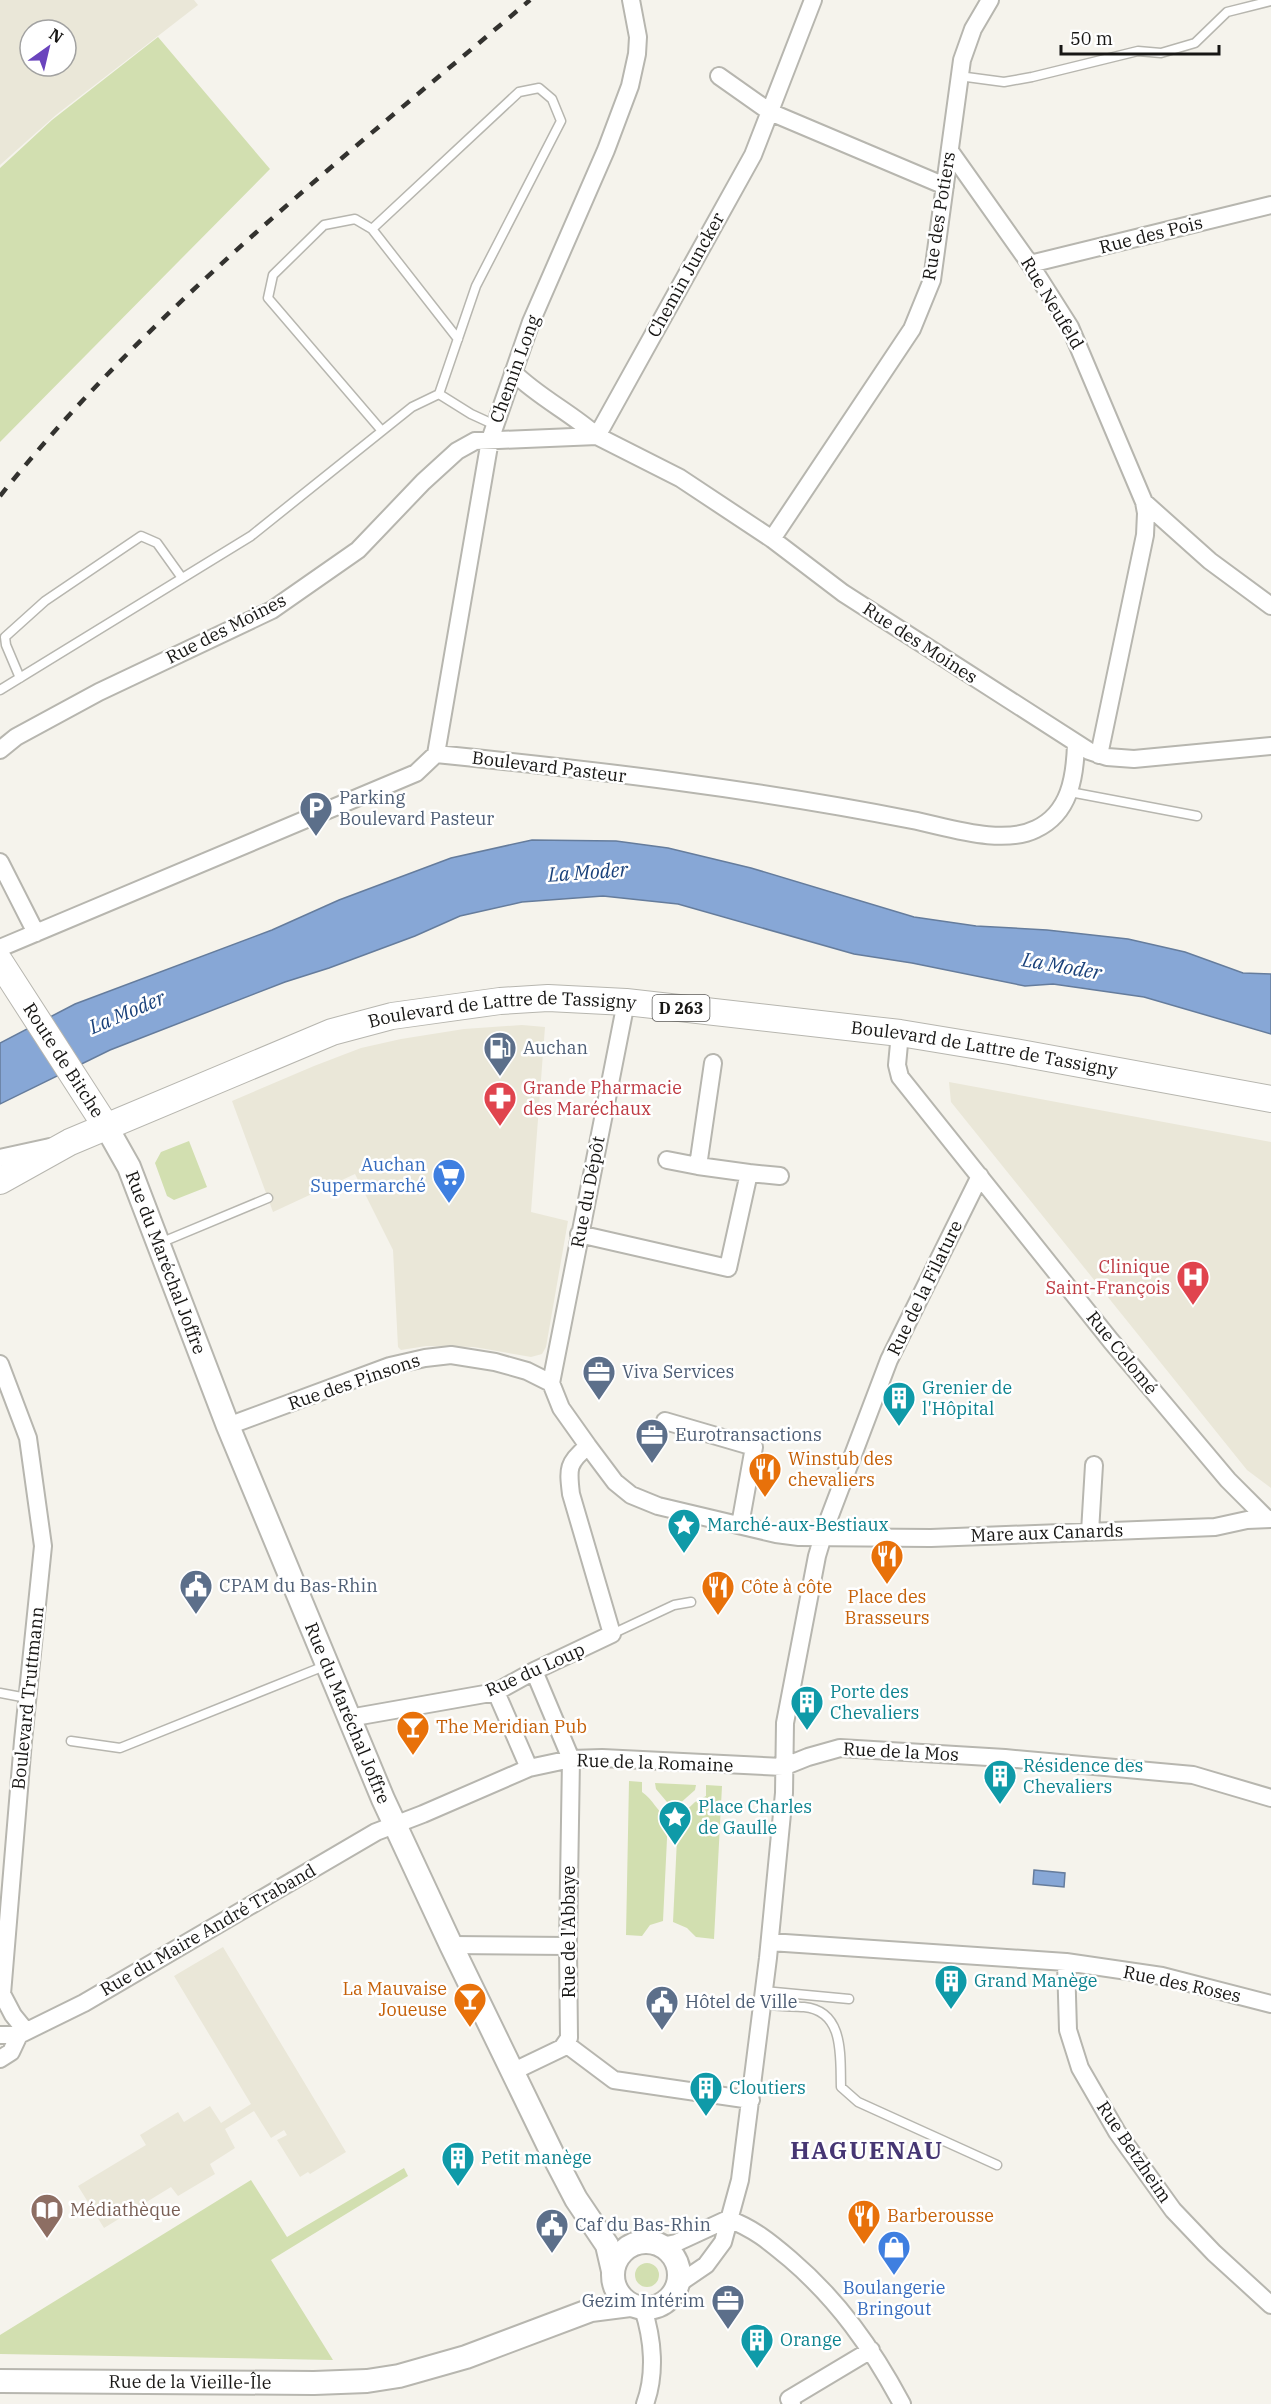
<svg xmlns="http://www.w3.org/2000/svg" width="1271" height="2404" font-family="'IBM Plex Serif',serif">
<style>
.built{fill:#eae7d8;fill-rule:evenodd}
.green{fill:#d2dfb0}
.water{fill:#87a7d6;stroke:#657c9c;stroke-width:1.5}
.lines{fill:none;stroke-linecap:round;stroke-linejoin:round}
.lane-casing{stroke:#b7b6af;stroke-width:11}
.street-casing{stroke:#b7b6af;stroke-width:20}
.secondary-casing{stroke:#b7b6af;stroke-width:26}
.primary-casing{stroke:#b7b6af;stroke-width:28}
.lane{stroke:#fff;stroke-width:8}
.street{stroke:#fff;stroke-width:16}
.secondary{stroke:#fff;stroke-width:22}
.primary{stroke:#fff;stroke-width:26}
.rail{stroke:#33322f;stroke-width:4.5;stroke-dasharray:10 10;stroke-linecap:butt}
.labels{text-anchor:middle;stroke-width:5;stroke-linejoin:round;paint-order:stroke}
.shield{fill:#fff;stroke:#5d5c5a;stroke-width:1.5}
.shield-label{font-size:16px;font-weight:bold;fill:#171614}
.street-label{font-size:18px;fill:#171614;stroke:#fff}
.service-label{font-size:18px;fill:#4e5e75;stroke:#fff;text-anchor:start}
.health-label{font-size:18px;fill:#be3a42;stroke:#fff;text-anchor:start}
.shop-label{font-size:18px;fill:#366cbe;stroke:#fff;text-anchor:end}
.culture-label{font-size:18px;fill:#0d838f;stroke:#fff;text-anchor:start}
.food-label{font-size:18px;fill:#c56008;stroke:#fff;text-anchor:start}
.education-label{font-size:18px;fill:#785e54;stroke:#fff;text-anchor:start}
.water-label{font-size:20px;font-style:italic;fill:#19417a;stroke:#fff}
.district-label{font-size:24px;font-weight:bold;letter-spacing:1.5px;fill:#463673;stroke:#fff}
</style>
<rect width="100%" height="100%" fill="#f5f3ec"/>
<path class="built" d="M0,0H194L198,5L56,115L0,165ZM30,30H66V66H30Z
M522,1025L545,1027L531,1212L568,1221L546,1347L542,1354L531,1357L474,1347L426,1346L401,1350L398,1347L393,1250L355,1174L273,1212L232,1101L314,1066L361,1048L401,1039L464,1029Z
M949,1082L1271,1142V1488L1247,1470L951,1102Z
M223,1947L346,2152L310,2174L308,2172L300,2177L277,2140L287,2135L284,2130L271,2138L254,2111L225,2129L235,2148L210,2164L215,2174L178,2196L171,2187L104,2228L78,2186L146,2145L140,2135L178,2112L184,2122L210,2106L221,2123L251,2104L174,1976Z"/>
<path class="green" d="M158,37L270,169L0,442V168L52,120Z
M189,1141L207,1187L174,1200L167,1196L155,1163L161,1152Z
M629,1781L642,1782V1792C653,1799 657,1812 668,1818L663,1921L650,1925L642,1936L626,1935Z
M655,1783L696,1785L695,1790L677,1806L672,1808L656,1789Z
M706,1785L722,1786L714,1939L696,1937L687,1928L673,1922L678,1818L695,1802L706,1796Z
M404,2168L408,2176L271,2260L333,2360L0,2354V2335L251,2180L287,2237Z
M635 2275a12 12 0 1 1 24 0a12 12 0 1 1-24 0Z"/>
<path class="water" d="M532,840L616,841L668,848L751,868L914,917L976,926L1047,930L1128,939L1185,952L1243,973L1271,974V1034L1144,997L1053,984L1025,986L912,963L854,954L678,904L603,896L522,902L460,916L415,936L329,968L285,982L110,1050L0,1104V1043L75,1004L272,930L339,900L451,858Z
M1034,1870L1065,1873L1064,1887L1033,1884Z"/>
<g class="lines">
<defs>
<path id="lane" d="M959,76L1004,82L1032,77L1138,51L1161,53L1195,43L1227,12L1271,1
M372,229L355,219L324,225L273,275L268,298L382,431L412,407L439,394
M458,339L372,229L519,92L539,88L552,99L561,121L476,286L439,394L471,414L495,425
M20,678L6,645L5,637L45,601L141,536L157,543L182,578
M0,690L251,536L382,431
M1070,792L1197,816
M160,1243L268,1198
M612,1634L674,1605L691,1602
M0,1693L27,1698
M71,1741L120,1748L327,1665
M764,1991L849,1999
M762,2004C777,2007 790,2006 804,2007C845,2011 840,2057 841,2087L858,2102L997,2165"/>
<path id="street" d="M813,0L753,155L597,436L680,478L772,539L843,593L1089,751L1107,757L1134,759L1271,746
M719,76L770,112L945,186
M950,151L1030,264L1070,327L1144,502L1146,513L1145,535L1099,755
M1030,264L1271,205
M1144,502L1210,561L1271,606
M772,539L912,329L932,280L962,60L973,29L990,0
M0,750L16,737L99,692L272,610L358,550L423,482L457,451L475,441L597,436C570,412 538,397 513,372
M436,754L490,440L531,322L606,150L630,86L637,54L638,37L631,0
M0,862L36,933
M0,948L416,773L436,754C595,770 755,789 912,820C948,827 1002,846 1036,829C1070,813 1075,777 1076,744
M626,1002L551,1383L561,1408L588,1446L615,1482L631,1495L658,1506L776,1534L799,1537L931,1538L1215,1527L1247,1520L1271,1519
M900,1033L897,1065L900,1077L1111,1341L1228,1480L1266,1518
M0,1158L50,1147
M667,1160L698,1166
M749,1173L780,1176
M579,1234L728,1268L749,1173L698,1166L713,1063
M0,1364L28,1438L43,1546L23,1741L2,1994L13,2015L26,2031
M665,1421L754,1447L740,1525
M228,1426L390,1366L425,1358L451,1355L495,1362L527,1371L551,1383
M1090,1532L1094,1465
M496,1692L529,1768
M349,1718L496,1692L534,1671L612,1634L571,1494C568,1469 567,1463 588,1446
M770,1942L1066,1962L1162,1976L1271,2004
M451,1945L568,1946
M1066,1962L1068,2030L1080,2068L1117,2132L1173,2210L1214,2253L1271,2305
M0,2035H19L84,2003L376,1832L423,1814L529,1768L571,1759L602,1758L783,1767L808,1757L840,1748L1005,1758L1193,1775L1271,1798
M566,2044L614,2080L751,2100
M0,2059L11,2052L19,2035
M512,2072L562,2048L569,2038L568,1946L571,1759L534,1671
M662,2246L676,2243L728,2219C753,2228 770,2242 790,2259C838,2300 872,2348 902,2404
M678,2284L706,2265L723,2242L740,2180L768,1958L784,1793L785,1723L817,1556L826,1526L889,1360L980,1176
M643,2309C653,2339 656,2374 645,2404
M792,2404L789,2399L871,2350"/>
<g id="secondary">
<path id="s1" d="M107,1128L129,1167L228,1426L383,1799L451,1945L552,2153L576,2199L607,2245L613,2271"/>
<circle cx="646" cy="2275" r="33"/>
<path id="s2" d="M0,2381L314,2383L367,2381L399,2376L466,2357L591,2310L630,2305"/>
</g>
<g id="primary">
<path id="s3" d="M0,962L107,1128"/>
<path id="s4" d="M0,1181L70,1142L332,1032L392,1016L500,1001L548,998L626,1002L900,1033L1009,1051L1271,1099"/>
</g>
</defs>
<use href="#lane" class="lane-casing"/>
<use href="#street" class="street-casing"/>
<use href="#secondary" class="secondary-casing"/>
<use href="#primary" class="primary-casing"/>
<use href="#lane" class="lane"/>
<use href="#street" class="street"/>
<use href="#secondary" class="secondary"/>
<use href="#primary" class="primary"/>
<path class="rail" d="M0,496C152,306 346,156 530,0"/>
</g>
<defs>
<symbol id="parking-pin" viewBox="-11 -11 22 30"><path d="M0 17L-7.5 6A9.5 9.5 0 1 1 7.5 6Z" fill="#5c6f8a" stroke="#fff"/><path d="M-3.5-5.5H1a3.5 3.5 0 0 1 0 7H-1V5.5H-3.5ZM-1-3.4V-.6H.8a1.4 1.4 0 0 0 0-2.8Z" fill="#fff"/></symbol>
<symbol id="fuel-pin" viewBox="-11 -11 22 30"><path d="M0 17L-7.5 6A9.5 9.5 0 1 1 7.5 6Z" fill="#5c6f8a" stroke="#fff"/><path d="M-5.5-6h7V0h2V4h1.3V-2.5L3-4.5l.8-.8L6-3V5H2.5V1h-1V6h-7ZM-4.2-4.7v3.2H.2V-4.7Z" fill="#fff"/></symbol>
<symbol id="pharmacy-pin" viewBox="-11 -11 22 30"><path d="M0 17L-7.5 6A9.5 9.5 0 1 1 7.5 6Z" fill="#e0444e" stroke="#fff"/><path d="M-2-6h4v4h4v4h-4v4h-4v-4h-4v-4h4Z" fill="#fff"/></symbol>
<symbol id="supermarket-pin" viewBox="-11 -11 22 30"><path d="M0 17L-7.5 6A9.5 9.5 0 1 1 7.5 6Z" fill="#3f7fe0" stroke="#fff"/><path d="M-6-5.5h2.5l.6 2H6L4.5 2H-2.5L-4.4-4H-6ZM-1.5 3.2a1.3 1.3 0 1 0 .1 0ZM3 3.2a1.3 1.3 0 1 0 .1 0Z" fill="#fff"/></symbol>
<symbol id="hospital-pin" viewBox="-11 -11 22 30"><path d="M0 17L-7.5 6A9.5 9.5 0 1 1 7.5 6Z" fill="#e0444e" stroke="#fff"/><path d="M-5-5h3v3.5h4V-5h3V5h-3V1.5h-4V5h-3Z" fill="#fff"/></symbol>
<symbol id="office-pin" viewBox="-11 -11 22 30"><path d="M0 17L-7.5 6A9.5 9.5 0 1 1 7.5 6Z" fill="#5c6f8a" stroke="#fff"/><path d="M-6-3h4V-5.5h4V-3h4V5H-6ZM-1-4.5V-3h2v-1.5ZM-6 0V1H6V0Z" fill="#fff"/></symbol>
<symbol id="building-pin" viewBox="-11 -11 22 30"><path d="M0 17L-7.5 6A9.5 9.5 0 1 1 7.5 6Z" fill="#0f9aa8" stroke="#fff"/><path d="M-4-6H4V6H1V3H-1V6H-4ZM-2.5-4.3h1.7v1.8h-1.7ZM.8-4.3h1.7v1.8H.8ZM-2.5-1h1.7V.8h-1.7ZM.8-1h1.7V.8H.8Z" fill="#fff"/></symbol>
<symbol id="restaurant-pin" viewBox="-11 -11 22 30"><path d="M0 17L-7.5 6A9.5 9.5 0 1 1 7.5 6Z" fill="#e8710a" stroke="#fff"/><path d="M-5-6h1v4h1v-4h1v4h1v-4h1v5L-1.5 .5V6h-2V.5L-5-1ZM5-6V6H3V1.5H1.5Q1.5-4 5-6Z" fill="#fff"/></symbol>
<symbol id="sight-pin" viewBox="-11 -11 22 30"><path d="M0 17L-7.5 6A9.5 9.5 0 1 1 7.5 6Z" fill="#0f9aa8" stroke="#fff"/><path d="M0-6L1.8-2.2L6-1.7L2.9 1.2L3.7 5.4L0 3.3L-3.7 5.4L-2.9 1.2L-6-1.7L-1.8-2.2Z" fill="#fff"/></symbol>
<symbol id="civic-pin" viewBox="-11 -11 22 30"><path d="M0 17L-7.5 6A9.5 9.5 0 1 1 7.5 6Z" fill="#5c6f8a" stroke="#fff"/><path d="M-.6-6.5H3V-4.5H.6V-3L4-1V1h2V6H-6V1h2V-1L-.6-3ZM-1.2 2.5V6h2.4V2.5Z" fill="#fff"/></symbol>
<symbol id="bar-pin" viewBox="-11 -11 22 30"><path d="M0 17L-7.5 6A9.5 9.5 0 1 1 7.5 6Z" fill="#e8710a" stroke="#fff"/><path d="M-6-5H6L.8 .8V4.5H3.5V6h-7V4.5H-.8V.8Z" fill="#fff"/></symbol>
<symbol id="library-pin" viewBox="-11 -11 22 30"><path d="M0 17L-7.5 6A9.5 9.5 0 1 1 7.5 6Z" fill="#8d6e63" stroke="#fff"/><path d="M-6-4Q-3-5.5-.7-3.5V5Q-3 3-6 4ZM6-4Q3-5.5 .7-3.5V5Q3 3 6 4Z" fill="#fff"/></symbol>
<symbol id="shop-pin" viewBox="-11 -11 22 30"><path d="M0 17L-7.5 6A9.5 9.5 0 1 1 7.5 6Z" fill="#3f7fe0" stroke="#fff"/><path d="M-5-2.5h2.3a2.7 3.5 0 0 1 5.4 0H5L5.5 6h-11ZM-1.5-2.5h3a1.5 2.3 0 0 0-3 0Z" fill="#fff"/></symbol>
</defs>
<g fill-rule="evenodd">
<use href="#parking-pin" x="297" y="789" width="38" height="52"/>
<use href="#fuel-pin" x="481" y="1029" width="38" height="52"/>
<use href="#pharmacy-pin" x="481" y="1079" width="38" height="52"/>
<use href="#supermarket-pin" x="430" y="1156" width="38" height="52"/>
<use href="#hospital-pin" x="1174" y="1258" width="38" height="52"/>
<use href="#office-pin" x="580" y="1353" width="38" height="52"/>
<use href="#building-pin" x="880" y="1379" width="38" height="52"/>
<use href="#office-pin" x="633" y="1416" width="38" height="52"/>
<use href="#restaurant-pin" x="746" y="1450" width="38" height="52"/>
<use href="#sight-pin" x="665" y="1506" width="38" height="52"/>
<use href="#restaurant-pin" x="868" y="1537" width="38" height="52"/>
<use href="#civic-pin" x="177" y="1567" width="38" height="52"/>
<use href="#restaurant-pin" x="699" y="1568" width="38" height="52"/>
<use href="#building-pin" x="788" y="1683" width="38" height="52"/>
<use href="#bar-pin" x="394" y="1708" width="38" height="52"/>
<use href="#building-pin" x="981" y="1757" width="38" height="52"/>
<use href="#sight-pin" x="656" y="1798" width="38" height="52"/>
<use href="#building-pin" x="932" y="1962" width="38" height="52"/>
<use href="#bar-pin" x="451" y="1980" width="38" height="52"/>
<use href="#civic-pin" x="643" y="1983" width="38" height="52"/>
<use href="#building-pin" x="687" y="2069" width="38" height="52"/>
<use href="#building-pin" x="439" y="2139" width="38" height="52"/>
<use href="#library-pin" x="28" y="2191" width="38" height="52"/>
<use href="#restaurant-pin" x="845" y="2197" width="38" height="52"/>
<use href="#civic-pin" x="533" y="2206" width="38" height="52"/>
<use href="#shop-pin" x="875" y="2228" width="38" height="52"/>
<use href="#office-pin" x="709" y="2282" width="38" height="52"/>
<use href="#building-pin" x="738" y="2321" width="38" height="52"/>
</g>
<g class="labels">
<rect class="shield" x="652.5" y="995" width="57" height="26" rx="4.5"/>
<g class="shield-label">
<text x="681" y="1014">D 263</text>
</g>
<g class="street-label">
<text transform="translate(939 216) rotate(-81)" y="6">Rue des Potiers</text>
<text transform="translate(1151 235) rotate(-14)" y="6">Rue des Pois</text>
<text transform="translate(686 275) rotate(-61)" y="6">Chemin Juncker</text>
<text transform="translate(1052 303) rotate(59)" y="6">Rue Neufeld</text>
<text transform="translate(515 369) rotate(-70)" y="6">Chemin Long</text>
<text transform="translate(226 629) rotate(-27)" y="6">Rue des Moines</text>
<text transform="translate(920 643) rotate(33)" y="6">Rue des Moines</text>
<text transform="translate(549 767) rotate(7)" y="6">Boulevard Pasteur</text>
<text dy="6" stroke="none"><textPath href="#s4" startOffset="537">Boulevard de Lattre de Tassigny</textPath></text>
<text dy="6" stroke="none"><textPath href="#s4" startOffset="1023">Boulevard de Lattre de Tassigny</textPath></text>
<text dy="6" stroke="none"><textPath href="#s3" startOffset="117">Route de Bitche</textPath></text>
<text transform="translate(588 1192) rotate(-79)" y="6">Rue du Dépôt</text>
<text dy="6" stroke="none"><textPath href="#s1" startOffset="147">Rue du Maréchal Joffre</textPath></text>
<text transform="translate(925 1288) rotate(-64)" y="6">Rue de la Filature</text>
<text transform="translate(1122 1353) rotate(51)" y="6">Rue Colomé</text>
<text transform="translate(354 1382) rotate(-19)" y="6">Rue des Pinsons</text>
<text transform="translate(1047 1533) rotate(-2)" y="6">Mare aux Canards</text>
<text transform="translate(535 1670) rotate(-24)" y="6">Rue du Loup</text>
<text transform="translate(28 1698) rotate(-84)" y="6">Boulevard Truttmann</text>
<text dy="6" stroke="none"><textPath href="#s1" startOffset="633">Rue du Maréchal Joffre</textPath></text>
<text transform="translate(901 1752) rotate(3)" y="6">Rue de la Mos</text>
<text transform="translate(655 1763) rotate(2)" y="6">Rue de la Romaine</text>
<text transform="translate(208 1930) rotate(-30)" y="6">Rue du Maire André Traband</text>
<text transform="translate(569 1932) rotate(-90)" y="6">Rue de l'Abbaye</text>
<text transform="translate(1182 1984) rotate(12)" y="6">Rue des Roses</text>
<text transform="translate(1134 2152) rotate(56)" y="6">Rue Betzheim</text>
<text dy="6" stroke="none"><textPath href="#s2" startOffset="190">Rue de la Vieille-Île</textPath></text>
</g>
<g class="service-label">
<text x="339" y="804">Parking<tspan x="339" dy="21">Boulevard Pasteur</tspan></text>
<text x="523" y="1054">Auchan</text>
<text x="622" y="1378">Viva Services</text>
<text x="675" y="1441">Eurotransactions</text>
<text x="219" y="1592">CPAM du Bas-Rhin</text>
<text x="685" y="2008">Hôtel de Ville</text>
<text x="575" y="2231">Caf du Bas-Rhin</text>
<text x="705" y="2307" text-anchor="end">Gezim Intérim</text>
</g>
<g class="health-label">
<text x="523" y="1094">Grande Pharmacie<tspan x="523" dy="21">des Maréchaux</tspan></text>
<text x="1170" y="1273" text-anchor="end">Clinique<tspan x="1170" dy="21">Saint-François</tspan></text>
</g>
<g class="shop-label">
<text x="426" y="1171">Auchan<tspan x="426" dy="21">Supermarché</tspan></text>
<text x="894" y="2294" text-anchor="middle">Boulangerie<tspan x="894" dy="21">Bringout</tspan></text>
</g>
<g class="culture-label">
<text x="922" y="1394">Grenier de<tspan x="922" dy="21">l'Hôpital</tspan></text>
<text x="707" y="1531">Marché-aux-Bestiaux</text>
<text x="830" y="1698">Porte des<tspan x="830" dy="21">Chevaliers</tspan></text>
<text x="1023" y="1772">Résidence des<tspan x="1023" dy="21">Chevaliers</tspan></text>
<text x="698" y="1813">Place Charles<tspan x="698" dy="21">de Gaulle</tspan></text>
<text x="974" y="1987">Grand Manège</text>
<text x="729" y="2094">Cloutiers</text>
<text x="481" y="2164">Petit manège</text>
<text x="780" y="2346">Orange</text>
</g>
<g class="food-label">
<text x="788" y="1465">Winstub des<tspan x="788" dy="21">chevaliers</tspan></text>
<text x="741" y="1593">Côte à côte</text>
<text x="887" y="1603" text-anchor="middle">Place des<tspan x="887" dy="21">Brasseurs</tspan></text>
<text x="436" y="1733">The Meridian Pub</text>
<text x="447" y="1995" text-anchor="end">La Mauvaise<tspan x="447" dy="21">Joueuse</tspan></text>
<text x="887" y="2222">Barberousse</text>
</g>
<g class="education-label">
<text x="70" y="2216">Médiathèque</text>
</g>
<g class="water-label">
<text transform="translate(588 872) rotate(-4)" y="7">La Moder</text>
<text transform="translate(1062 966) rotate(10)" y="7">La Moder</text>
<text transform="translate(127 1012) rotate(-23)" y="7">La Moder</text>
</g>
<g class="district-label">
<text x="867" y="2159">HAGUENAU</text>
</g>
</g>
<g transform="translate(48 48) rotate(34)"><circle r="28" fill="#ffffff" stroke="#a2a2a1" stroke-width="1.5"/>
<path d="M0-4.5L10 22L0 15L-10 22Z" fill="#6a44bd"/>
<text y="-9" font-size="16" font-weight="bold" text-anchor="middle" fill="#171614">N</text>
</g>
<path d="M1061 45v9h158v-9" fill="none" stroke="#171614" stroke-width="3"/>
<text x="1070" y="45" font-size="18" fill="#171614" stroke="#ffffff" stroke-width="4.5" paint-order="stroke">50 m</text>
</svg>
